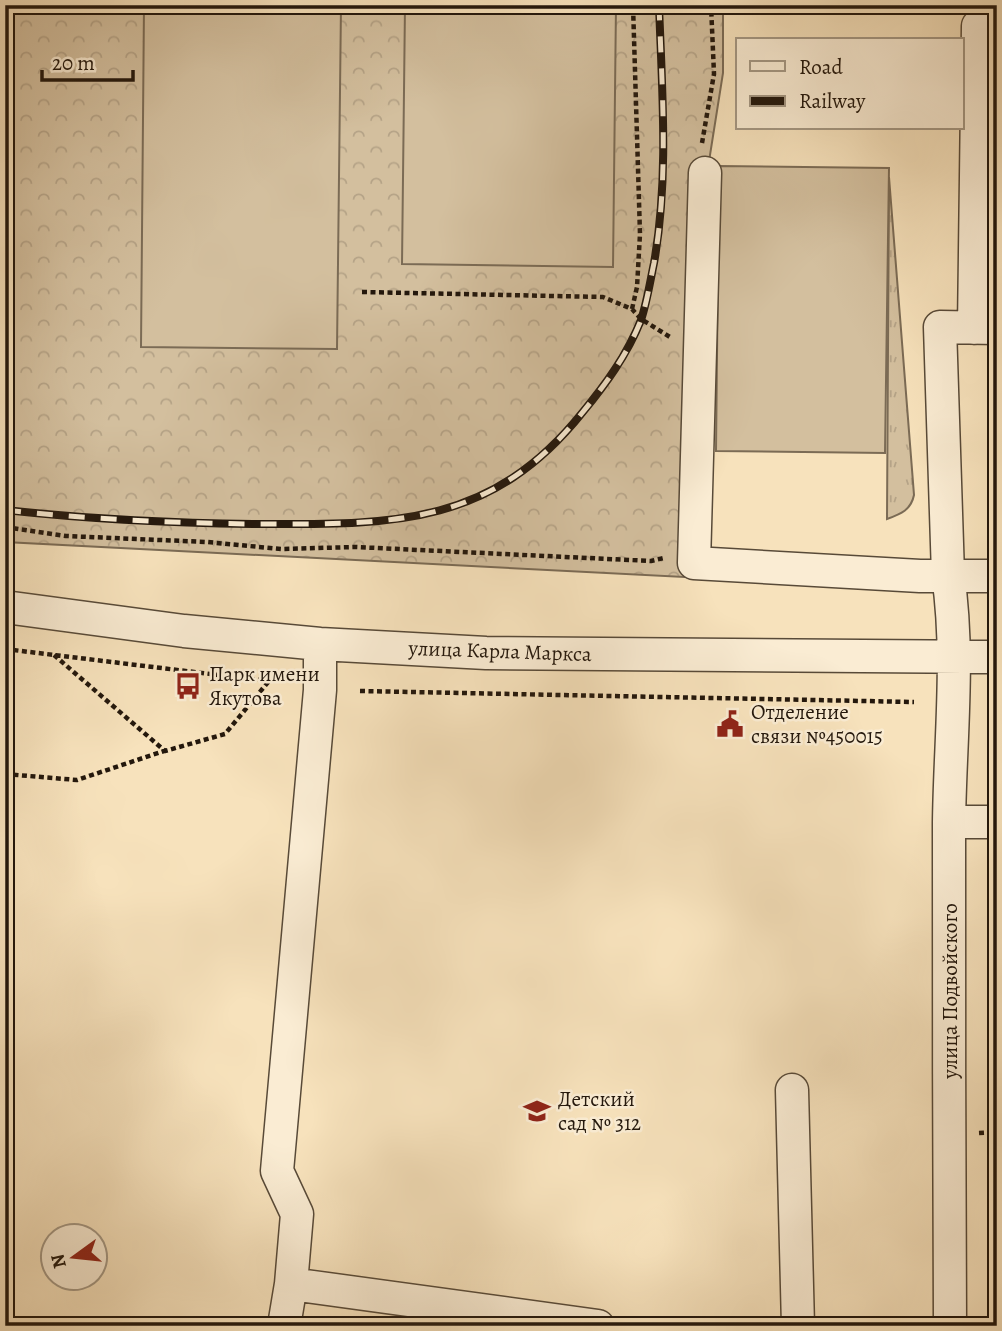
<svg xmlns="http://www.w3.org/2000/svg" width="1002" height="1331" font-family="Alegreya,serif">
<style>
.grass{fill:url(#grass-tufts);stroke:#7b6b55;stroke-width:2}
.forest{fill:url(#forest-crowns);stroke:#7b6b55;stroke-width:2}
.pitch{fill:#d3bf9e;stroke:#7b6b55;stroke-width:2}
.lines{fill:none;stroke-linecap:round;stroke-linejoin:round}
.minor-casing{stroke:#584a38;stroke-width:35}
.path{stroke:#23170c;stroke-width:4.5;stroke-dasharray:5 3.5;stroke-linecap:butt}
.minor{stroke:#faecd3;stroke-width:32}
.rail-casing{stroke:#23170c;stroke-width:8}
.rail{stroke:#faecd3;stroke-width:5;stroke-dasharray:16;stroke-linecap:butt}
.labels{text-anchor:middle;stroke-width:5;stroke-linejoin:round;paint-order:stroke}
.street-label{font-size:21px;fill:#23170c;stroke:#faecd3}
.poi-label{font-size:21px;fill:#23170c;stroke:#faecd3;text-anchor:start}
</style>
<defs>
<pattern id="grass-tufts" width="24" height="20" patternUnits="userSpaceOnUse" patternTransform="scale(1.75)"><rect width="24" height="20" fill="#d3bf9e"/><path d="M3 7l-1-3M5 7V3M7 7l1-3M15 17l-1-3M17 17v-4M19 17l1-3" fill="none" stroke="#b5a387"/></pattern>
<pattern id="forest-crowns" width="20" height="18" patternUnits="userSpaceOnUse" patternTransform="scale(1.75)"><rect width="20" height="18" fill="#d3bf9e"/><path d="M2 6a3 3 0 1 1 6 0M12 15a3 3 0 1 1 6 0" fill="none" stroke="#b5a387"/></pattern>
</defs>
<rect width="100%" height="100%" fill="#f7e2bc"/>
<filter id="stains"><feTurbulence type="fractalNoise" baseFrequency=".00286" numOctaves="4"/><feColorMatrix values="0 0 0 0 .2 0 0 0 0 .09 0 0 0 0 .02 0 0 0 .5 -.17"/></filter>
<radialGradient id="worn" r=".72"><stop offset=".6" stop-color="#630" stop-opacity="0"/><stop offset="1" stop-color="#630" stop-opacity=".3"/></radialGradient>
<path class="grass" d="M889,177L914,495C911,510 901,514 887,519Z"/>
<path class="forest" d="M5,5H723V73L697,237L684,577L5,542Z"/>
<path class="pitch" d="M144,5H341L337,349L141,347Z
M405,5H616L613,267L402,264Z
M719,166L889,168L885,453L716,451Z"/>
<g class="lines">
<defs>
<path id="minor" d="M705,173L694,563L920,576H997
M974,328L978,26H997
M5,607L184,631L320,644L486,653L997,657
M949,822H997
M792,1090L798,1326
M291,1284L598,1326
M284,1326L291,1284L297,1214L277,1171L320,690V644
M950,1326C950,1158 948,991 949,823C950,741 960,657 948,575L940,327L997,328"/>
</defs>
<use href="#minor" class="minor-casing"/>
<path class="path" d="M702,143L714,74L711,5
M362,292L603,297L632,309L641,319L670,337
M632,309L637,287L640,234L633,5
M5,527L66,536L207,542L281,549L356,547L651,561L664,558
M5,649L268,681
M54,655L165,751L225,734L269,681
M360,691L914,702
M989,705H997
M5,774L77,780L164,751
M990,1086L997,1082
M979,1133L997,1132"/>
<use href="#minor" class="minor"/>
<defs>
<path id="rail" d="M5,510C88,519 170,523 253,524C388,524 489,529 582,413C606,384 627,355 641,320C647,302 650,282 654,263C669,178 662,91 659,5"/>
</defs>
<use href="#rail" class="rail-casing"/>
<use href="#rail" class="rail"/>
</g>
<defs>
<symbol id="bus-bare" viewBox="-9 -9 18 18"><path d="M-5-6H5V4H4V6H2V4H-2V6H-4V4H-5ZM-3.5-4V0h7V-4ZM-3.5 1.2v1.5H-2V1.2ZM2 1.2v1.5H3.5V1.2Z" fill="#8f2418" stroke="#faecd3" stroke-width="2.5" paint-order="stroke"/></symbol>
<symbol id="civic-bare" viewBox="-9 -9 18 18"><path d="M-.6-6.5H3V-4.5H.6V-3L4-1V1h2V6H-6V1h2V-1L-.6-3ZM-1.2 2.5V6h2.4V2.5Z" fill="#8f2418" stroke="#faecd3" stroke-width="2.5" paint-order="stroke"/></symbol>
<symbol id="school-bare" viewBox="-9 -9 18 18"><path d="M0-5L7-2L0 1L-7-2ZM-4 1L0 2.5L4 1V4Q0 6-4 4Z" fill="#8f2418" stroke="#faecd3" stroke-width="2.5" paint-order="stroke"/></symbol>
</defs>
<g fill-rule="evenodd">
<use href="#bus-bare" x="169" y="667" width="38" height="38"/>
<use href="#civic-bare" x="711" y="705" width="38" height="38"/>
<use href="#school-bare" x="518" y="1092" width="38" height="38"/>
</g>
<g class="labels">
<g class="street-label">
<text transform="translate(500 651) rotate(2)" y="7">улица Карла Маркса</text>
<text transform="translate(950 991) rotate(-90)" y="7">улица Подвойского</text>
</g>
<g class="poi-label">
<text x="209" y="681">Парк имени<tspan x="209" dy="24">Якутова</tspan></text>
<text x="751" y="719">Отделение<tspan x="751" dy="24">связи №450015</tspan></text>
<text x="558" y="1106">Детский<tspan x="558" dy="24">сад № 312</tspan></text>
</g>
</g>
<rect width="1002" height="1331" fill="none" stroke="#f7e2bc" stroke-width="28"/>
<rect x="7" y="7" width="988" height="1317" fill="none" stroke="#23170c" stroke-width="3.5"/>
<rect x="14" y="14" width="974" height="1303" fill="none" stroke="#23170c" stroke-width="2"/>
<rect x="736" y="38" width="228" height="91" fill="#faecd3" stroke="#a49783" stroke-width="2"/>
<rect x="750" y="61" width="35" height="10" fill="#faecd3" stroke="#a49783" stroke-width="2"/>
<text x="799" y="74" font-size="21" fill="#23170c">Road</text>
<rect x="750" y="96" width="35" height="10" fill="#23170c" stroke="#a49783" stroke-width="2"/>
<text x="799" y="108" font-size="21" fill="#23170c">Railway</text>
<g transform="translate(74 1257) rotate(255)"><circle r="33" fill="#faecd3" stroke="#a49783" stroke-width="2"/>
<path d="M0-5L12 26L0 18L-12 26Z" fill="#8f2418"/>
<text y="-10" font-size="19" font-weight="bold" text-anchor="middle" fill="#23170c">N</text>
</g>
<path d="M42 70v10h91v-10" fill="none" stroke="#23170c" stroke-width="3.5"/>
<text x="52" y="70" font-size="21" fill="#23170c" stroke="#faecd3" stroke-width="5" paint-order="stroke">20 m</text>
<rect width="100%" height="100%" filter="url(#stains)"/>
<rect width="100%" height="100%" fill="url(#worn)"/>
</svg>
